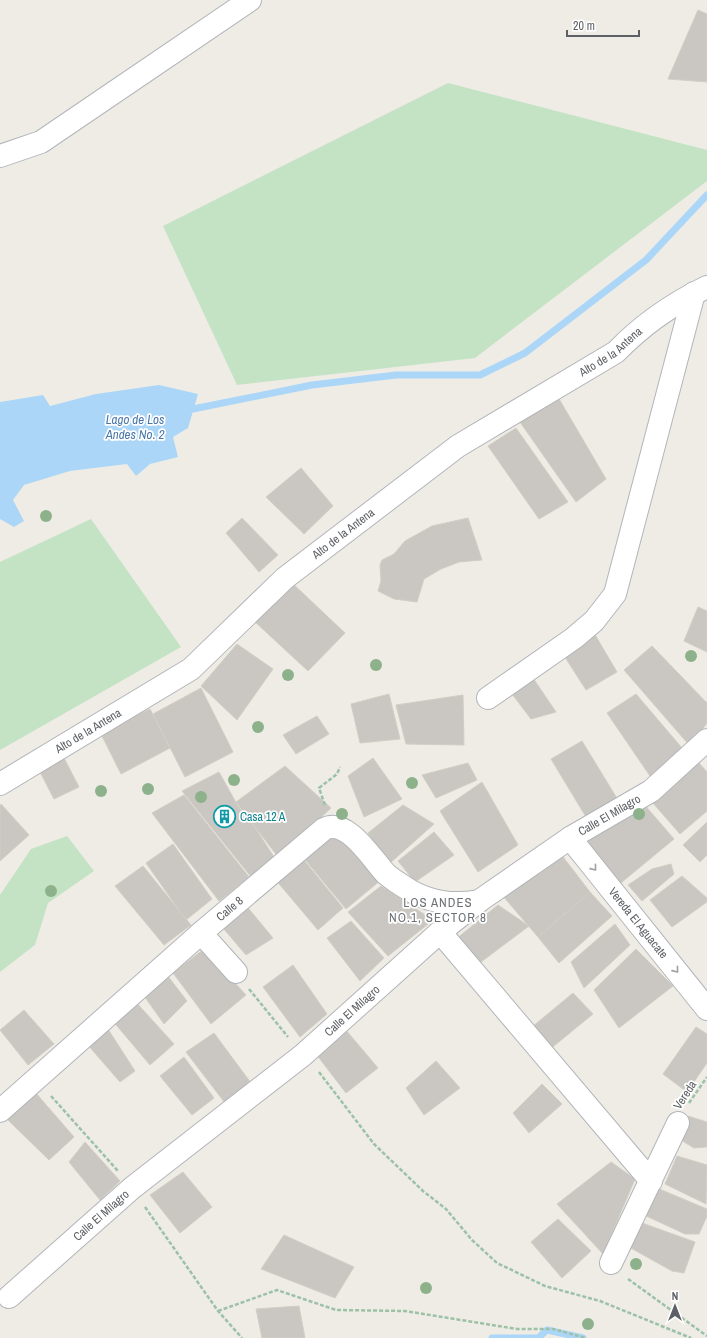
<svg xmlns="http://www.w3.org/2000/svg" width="707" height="1338" font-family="'Archivo Narrow',sans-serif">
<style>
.green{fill:#c4e3c4}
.water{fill:#acd6f8}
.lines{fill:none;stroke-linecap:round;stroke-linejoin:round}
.stream{stroke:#acd6f8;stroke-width:7}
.building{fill:#cac7c2;stroke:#d2cec4}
.minor-casing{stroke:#b2b5b9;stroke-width:24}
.tertiary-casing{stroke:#b2b5b9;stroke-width:24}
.path{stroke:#9cc1a7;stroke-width:2.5;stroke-dasharray:4 2;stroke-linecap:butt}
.minor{stroke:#fff;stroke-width:22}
.tertiary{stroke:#fff;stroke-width:22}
.tree{fill:#8db28b}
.oneway{stroke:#9ea0a2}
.labels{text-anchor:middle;stroke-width:3.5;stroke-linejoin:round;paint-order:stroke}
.street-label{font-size:12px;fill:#5d6064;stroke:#fff}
.culture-label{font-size:12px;fill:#0d838f;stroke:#fff;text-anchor:start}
.water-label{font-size:13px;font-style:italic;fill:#4a77a8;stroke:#fff}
.neighbourhood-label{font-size:13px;letter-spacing:1px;fill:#6e7276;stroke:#fff}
</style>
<rect width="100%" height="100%" fill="#eeece5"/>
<path class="green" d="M448,83L707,150V181L475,358L237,385L163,226Z
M91,519L181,647L0,750V562Z
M67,836L94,871L48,903L35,945L0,972V895L31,849Z"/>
<path class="water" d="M159,385L198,394L188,428L173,437L178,457L150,464L136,476L127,464L70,471L24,485L13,500L24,521L14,527L0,519V402L43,395L50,406L96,394Z"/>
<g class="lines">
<path class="stream" d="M193,409L312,385L396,375H480L525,353L646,260L707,195
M492,1338H538L547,1330L583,1338"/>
</g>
<path class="building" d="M698,10L707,14V82L668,79Z
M558,397L606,479L576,502L520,422Z
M516,428L568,502L539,519L488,446Z
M301,468L333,506L304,534L266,497Z
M242,518L278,555L259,572L226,533Z
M468,518L482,560L459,562L441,569L424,579L417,602L394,599L378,591L381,581L380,565L382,560L394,554L405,541L432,526Z
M290,581L345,633L308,671L253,620Z
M698,607L707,611V652L684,641Z
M594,633L617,672L586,690L563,654Z
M237,644L273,669L237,720L201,686Z
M652,646L707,703V723L690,746L624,670Z
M531,675L556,712L531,719L509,690Z
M201,688L233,752L185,777L153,714Z
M389,694L400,739L360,743L351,704Z
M636,694L682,748L650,776L607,713Z
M463,695L464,745L406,744L396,705Z
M150,709L170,748L121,774L100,732Z
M317,716L329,734L296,754L283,735Z
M582,741L618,800L586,817L551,759Z
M63,756L79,787L54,799L38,768Z
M373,758L402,799L364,817L348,776Z
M468,763L477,780L436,798L422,775Z
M699,763L707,772V811L680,834L652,802Z
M285,766L331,808L278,857L236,802Z
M219,772L238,806L256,829L274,857L252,878L182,791Z
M482,782L518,845L478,872L440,811Z
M184,795L249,877L219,901L152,813Z
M643,803L674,839L616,887L579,840Z
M1,804L29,835L0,861V806Z
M403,805L434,824L389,864L368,833Z
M707,822V855L700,862L683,845Z
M335,829L381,880L346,909L302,856Z
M434,832L454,855L415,882L398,861Z
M173,844L212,899L186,920L146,863Z
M560,853L590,892L538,937L502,895Z
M299,854L343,908L318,930L275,879Z
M671,864L674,874L642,901L628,885L652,869Z
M143,866L191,925L164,945L115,886Z
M682,876L707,898V902L672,927L650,900Z
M381,886L433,920L388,956L348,912Z
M590,892L612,916L559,963L538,937Z
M244,903L273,938L246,955L223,928Z
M498,905L529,926L481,962L456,939Z
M351,921L384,958L360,981L327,938Z
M615,924L630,945L584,988L571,962Z
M204,949L246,995L211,1024L173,973Z
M636,949L673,986L619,1028L594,990Z
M293,965L327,1014L300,1037L263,987Z
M167,975L187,1001L164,1024L142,993Z
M573,993L593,1014L549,1050L532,1027Z
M134,1000L174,1044L150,1065L112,1020Z
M24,1010L54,1044L28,1065L0,1030Z
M106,1026L135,1071L120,1082L87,1044Z
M696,1027L707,1034V1063L687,1092L663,1074Z
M345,1029L378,1068L346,1093L316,1054Z
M214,1033L251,1083L225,1103L186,1052Z
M184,1057L214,1098L192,1115L160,1076Z
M436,1061L460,1088L424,1115L406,1088Z
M542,1084L562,1104L529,1133L513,1113Z
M35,1092L74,1137L49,1160L7,1119Z
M688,1116L707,1122V1147L694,1148L676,1137Z
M85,1142L120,1181L100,1200L69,1162Z
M677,1156L707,1165L706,1204L665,1184Z
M611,1162L635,1179L603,1254L557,1204Z
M183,1172L212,1207L180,1233L150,1195Z
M657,1188L707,1209V1216L699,1234H685L644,1215Z
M558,1219L591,1251L562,1278L531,1242Z
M642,1223L695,1242L684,1273L672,1271L629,1247Z
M284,1235L354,1267L335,1298L261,1269Z
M299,1306L305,1338H262L256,1309Z"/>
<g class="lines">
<defs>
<g id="minor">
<path d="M0,156L41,142L250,0"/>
<path d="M488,698L574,638L594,621L615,594L694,293"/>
<path id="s1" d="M570,838L707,1009"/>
<path d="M440,932L651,1181"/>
<path d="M201,933L236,972"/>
<path d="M611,1263L678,1123"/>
<path id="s2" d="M9,1297L132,1188L303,1055L440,932L479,901"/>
</g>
<g id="tertiary">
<path id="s3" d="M0,784L191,669L285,578L458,446L616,352C641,326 674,303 707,287"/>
<path id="s4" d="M0,1111L201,933L324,829C347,817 372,859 386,874C391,878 398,883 403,886C426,902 453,906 479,901L570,838L651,791L707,740"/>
</g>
</defs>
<use href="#minor" class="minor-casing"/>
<use href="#tertiary" class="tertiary-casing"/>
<path class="path" d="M325,805L319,788L337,774L340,767
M249,989L288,1037
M319,1072L374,1144L423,1191L446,1209L472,1240L497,1263L545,1286L600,1301L691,1338
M51,1096L118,1171
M689,1103L707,1077
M145,1207L218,1311L242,1338
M628,1279L707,1336
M218,1311L277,1290L336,1310L405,1311L517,1329H553L586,1338"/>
<use href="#minor" class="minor"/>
<use href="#tertiary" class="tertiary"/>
</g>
<g class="tree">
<circle cx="46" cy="516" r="6"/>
<circle cx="691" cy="656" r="6"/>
<circle cx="376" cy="665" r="6"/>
<circle cx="288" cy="675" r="6"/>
<circle cx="258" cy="727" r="6"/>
<circle cx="234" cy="780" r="6"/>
<circle cx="412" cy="783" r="6"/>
<circle cx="148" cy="789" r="6"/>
<circle cx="101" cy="791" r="6"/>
<circle cx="201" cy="797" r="6"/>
<circle cx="342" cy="814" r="6"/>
<circle cx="639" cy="814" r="6"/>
<circle cx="51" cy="891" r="6"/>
<circle cx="636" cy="1264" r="6"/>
<circle cx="426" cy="1288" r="6"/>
<circle cx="588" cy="1324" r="6"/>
</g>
<defs><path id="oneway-chevron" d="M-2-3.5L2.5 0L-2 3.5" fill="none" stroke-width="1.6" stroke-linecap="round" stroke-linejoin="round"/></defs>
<g class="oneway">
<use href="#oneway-chevron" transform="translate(594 868) rotate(51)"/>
<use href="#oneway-chevron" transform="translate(676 970) rotate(51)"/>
</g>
<defs>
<symbol id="building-ring" viewBox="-11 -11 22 22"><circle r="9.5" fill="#fff" stroke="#0f9aa8" stroke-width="1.5"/><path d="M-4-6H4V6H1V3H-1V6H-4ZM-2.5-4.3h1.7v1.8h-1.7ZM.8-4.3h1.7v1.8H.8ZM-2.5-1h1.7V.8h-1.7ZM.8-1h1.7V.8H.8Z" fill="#0f9aa8"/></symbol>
</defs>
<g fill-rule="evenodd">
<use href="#building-ring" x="212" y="804" width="25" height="25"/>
</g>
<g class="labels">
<g class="street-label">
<text dy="4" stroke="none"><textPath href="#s3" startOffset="751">Alto de la Antena</textPath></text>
<text dy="4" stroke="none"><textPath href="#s3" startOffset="427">Alto de la Antena</textPath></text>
<text dy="4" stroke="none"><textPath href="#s3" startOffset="103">Alto de la Antena</textPath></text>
<text dy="4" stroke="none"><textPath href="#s4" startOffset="768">Calle El Milagro</textPath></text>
<text dy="4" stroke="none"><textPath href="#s4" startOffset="306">Calle 8</textPath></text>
<text dy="4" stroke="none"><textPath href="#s1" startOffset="109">Vereda El Aguacate</textPath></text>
<text dy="4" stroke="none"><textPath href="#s2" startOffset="447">Calle El Milagro</textPath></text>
<text transform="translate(685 1095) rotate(-57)" y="4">Vereda</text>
<text dy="4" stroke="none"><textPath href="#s2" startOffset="123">Calle El Milagro</textPath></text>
</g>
<g class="culture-label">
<text x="240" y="821">Casa 12 A</text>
</g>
<g class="water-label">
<text x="135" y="424">Lago de Los<tspan x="135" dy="15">Andes No. 2</tspan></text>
</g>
<g class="neighbourhood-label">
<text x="438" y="907">LOS ANDES<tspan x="438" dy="15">NO.1, SECTOR 8</tspan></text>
</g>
</g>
<g transform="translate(675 1306)" stroke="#ffffff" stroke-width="3" paint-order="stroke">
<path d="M0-3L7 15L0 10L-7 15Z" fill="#5d6064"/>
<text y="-6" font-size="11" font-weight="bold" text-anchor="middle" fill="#5d6064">N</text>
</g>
<path d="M567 30v6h72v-6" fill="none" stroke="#5d6064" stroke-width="2"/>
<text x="573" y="30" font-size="12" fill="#5d6064" stroke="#ffffff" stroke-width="3" paint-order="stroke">20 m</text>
</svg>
